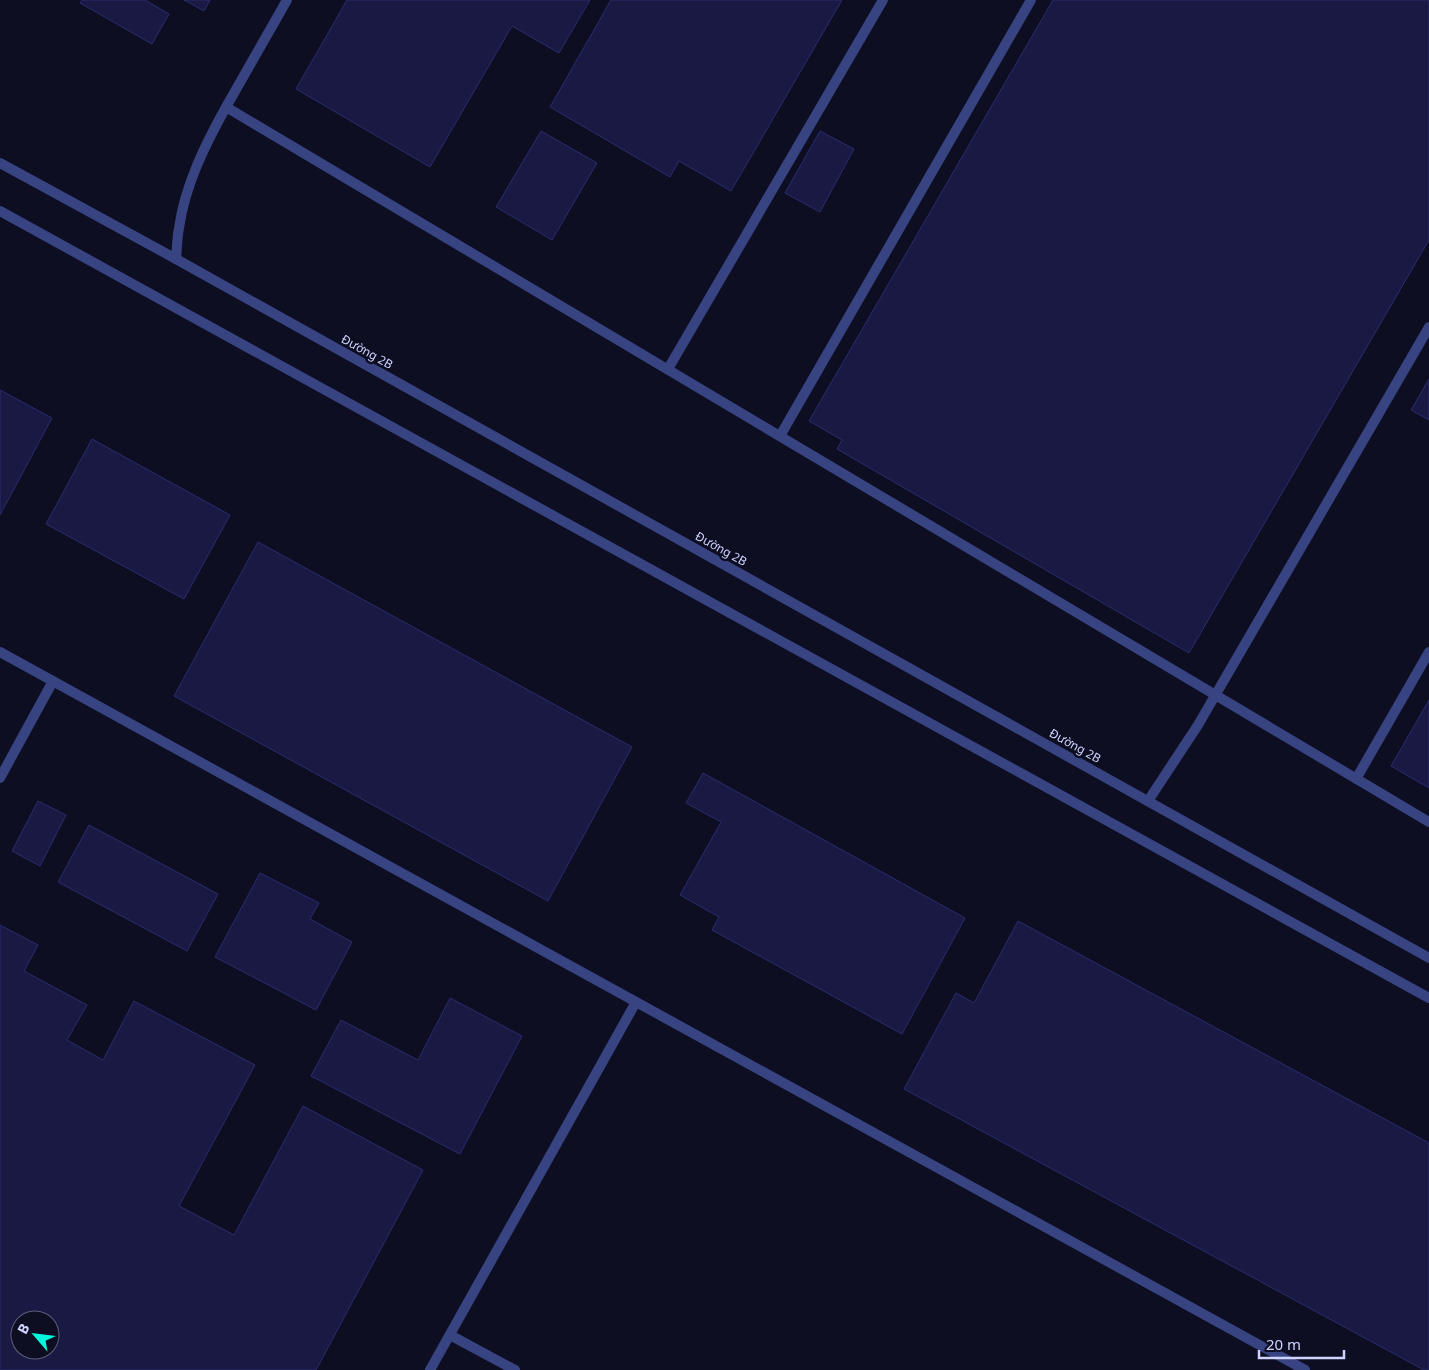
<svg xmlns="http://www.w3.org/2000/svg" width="1429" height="1370" font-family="'Noto Sans',sans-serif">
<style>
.building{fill:#191943;stroke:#2b2c6f;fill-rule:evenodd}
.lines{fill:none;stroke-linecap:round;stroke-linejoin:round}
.service{stroke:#384482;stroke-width:10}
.minor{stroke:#384482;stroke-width:10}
.labels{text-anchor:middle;stroke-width:5;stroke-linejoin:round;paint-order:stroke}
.street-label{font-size:12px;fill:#ced3ff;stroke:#0d0e22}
</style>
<rect width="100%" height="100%" fill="#0d0e22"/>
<path class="building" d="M82,0H145L169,14L152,44L80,3Z
M184,0H210L204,11Z
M347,0H590L559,53L512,26L430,167L296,89Z
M611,0H842L731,191L679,161L670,177L550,107Z
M1053,0H1429V240L1189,653L837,449L842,440L809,421Z
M541,131L597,163L552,240L496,207Z
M820,131L854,149L820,212L785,193Z
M1429,379V420L1411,410Z
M0,390L52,418L0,515Z
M92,439L230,515L184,599L46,524Z
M258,542L632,747L548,901L174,696Z
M1429,700V788L1391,766Z
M703,773L965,918L902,1034L712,930L719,917L680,895L721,822L686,803Z
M38,801L66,815L40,866L12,851Z
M89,825L218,894L187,951L58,882Z
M260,873L319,903L310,919L352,942L316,1010L215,957Z
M1018,921L1429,1143V1370H1424L904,1089L956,993L974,1003Z
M0,925L38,945L24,971L87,1005L67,1040L103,1060L134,1001L255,1065L179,1206L234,1235L303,1106L423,1170L316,1370H0ZM20,1320H50V1350H20Z
M450,998L522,1036L460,1154L311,1076L341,1020L418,1060Z"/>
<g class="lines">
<path class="service" d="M287,0L226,107L1429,822
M176,259C177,249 177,238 179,228C185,185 205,145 226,107
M668,369L883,0
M780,436L1031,0
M0,652L1305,1370
M0,778L53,681
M1356,779L1429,652
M1148,801L1198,725L1429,327
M450,1335L515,1370
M430,1370L636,1002"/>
<path class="minor" d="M0,163L176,259L1429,958
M0,211L1429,998"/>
</g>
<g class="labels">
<g class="street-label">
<text transform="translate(367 352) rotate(29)" y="4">Đường 2B</text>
<text transform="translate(721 549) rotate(29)" y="4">Đường 2B</text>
<text transform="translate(1075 746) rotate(29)" y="4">Đường 2B</text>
</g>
</g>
<g transform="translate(35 1335) rotate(298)"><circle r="24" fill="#0d0e22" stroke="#5a5d7a"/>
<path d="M0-4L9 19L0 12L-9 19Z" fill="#00f9de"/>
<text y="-8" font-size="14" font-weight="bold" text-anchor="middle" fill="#ced3ff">B</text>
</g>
<path d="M1259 1350v8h85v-8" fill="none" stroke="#ced3ff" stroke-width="2.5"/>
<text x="1266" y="1350" font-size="15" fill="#ced3ff" stroke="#0d0e22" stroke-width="4" paint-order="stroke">20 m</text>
</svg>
